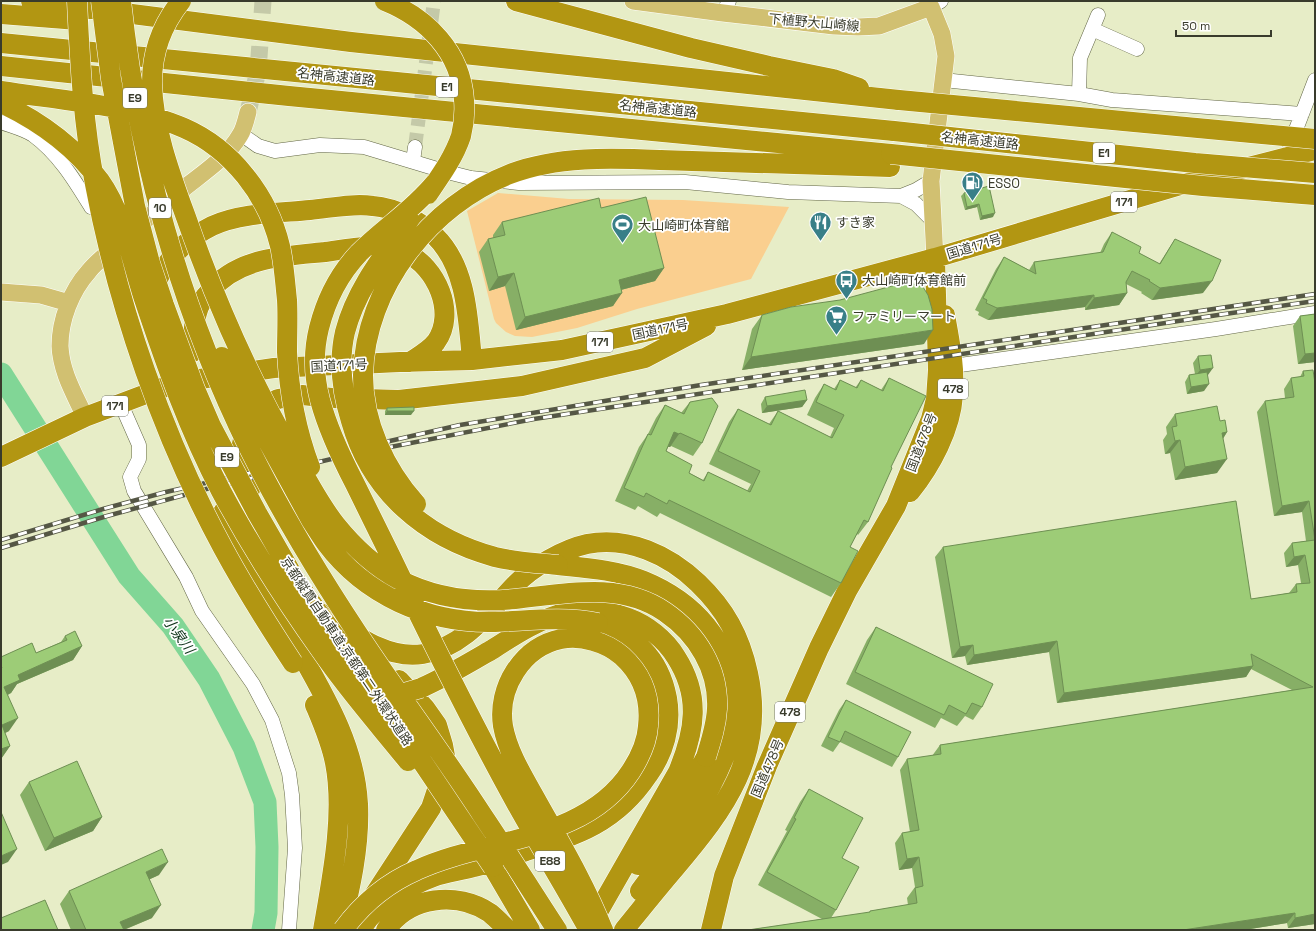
<svg xmlns="http://www.w3.org/2000/svg" width="1316" height="931" font-family="'Space Grotesk','Noto Sans JP',sans-serif">
<style>
.green{fill:#facf8f}
.lines{fill:none;stroke-linecap:round;stroke-linejoin:round}
.river{stroke:#81d696;stroke-width:23}
.minor-tunnel{stroke:#c4c9a8;stroke-width:14;stroke-dasharray:14 7;stroke-linecap:butt}
.major-tunnel{stroke:#c4c9a8;stroke-width:17;stroke-dasharray:17 8;stroke-linecap:butt}
.minor-casing{stroke:#626645;stroke-width:15}
.major-casing{stroke:#fff;stroke-width:18}
.highway-casing{stroke:#fff;stroke-width:21}
.minor{stroke:#fff;stroke-width:14}
.major{stroke:#d1c071;stroke-width:17}
.highway{stroke:#b29612;stroke-width:20}
.rail-casing{stroke:#555745;stroke-width:4.5}
.rail{stroke:#fff;stroke-width:3;stroke-dasharray:9;stroke-linecap:butt}
.highway-bridge-casing{stroke:#fff;stroke-width:21;stroke-linecap:butt}
.highway-bridge{stroke:#b29612;stroke-width:20}
.wall{fill:#87af66}
.shaded-wall{fill:#6e8f53}
.building{fill:#9dcc77;stroke:#6e8f53}
.labels{text-anchor:middle;stroke-width:3.5;stroke-linejoin:round;paint-order:stroke}
.shield{fill:#fff;stroke:#74766b;stroke-width:1}
.shield-label{font-size:12px;font-weight:bold;fill:#393b2c}
.street-label{font-size:13px;fill:#393b2c;stroke:#fff}
.poi-label{font-size:13px;fill:#393b2c;stroke:#fff;text-anchor:start}
.water-label{font-size:14px;font-style:italic;fill:#0f331a;stroke:#fff}
</style>
<rect width="100%" height="100%" fill="#e7edc7"/>
<path class="green" d="M498,193L569,199L683,200L789,207L751,279L637,309L577,328L532,337L515,336L506,332L496,323L494,319L467,211Z"/>
<g class="lines">
<path class="river" d="M1,374L129,576L173,626L209,679L244,747L265,802L267,847L266,913L263,930"/>
<path class="minor-tunnel" d="M415,147L434,1"/>
<path class="major-tunnel" d="M248,112L258,71L263,1"/>
<defs>
<path id="minor" d="M928,1L931,7L941,1
M723,13L729,1
M1092,29L1137,49
M943,80L1079,94L1112,100L1302,114
M1079,94L1080,58L1098,15
M1,122C11,126 24,129 33,135C59,154 75,181 91,207L105,206
M241,134L258,146L275,151L320,145L364,147L447,172L471,178L519,183L685,182L788,192L901,196L916,190L931,181
M1290,145L1315,80
M413,161L415,147
M901,196L916,204L933,221
M953,366L1216,329L1315,313
M121,404L139,445V459L130,477L134,491L186,577L202,611L253,684L272,720L289,773L292,795L295,848L289,930"/>
<path id="major" d="M633,1L723,13L834,26L858,27L879,26L931,7L942,34L946,56L931,181L935,258
M1,292L41,295L69,303
M85,417C75,395 61,372 60,346C60,320 71,291 89,271C97,261 108,253 118,244C140,223 164,204 188,185C206,171 228,156 240,135C244,129 246,120 248,112"/>
<path id="highway" d="M31,1L351,42L899,100
M516,1L691,48L769,66L833,79L859,88
M1,14L78,20
M1,43L894,131
M1,66L289,96L891,154
M660,160L890,167
M152,295C159,266 185,239 212,226C240,213 279,213 310,210C331,208 353,203 373,206C396,208 419,220 435,236C467,267 468,319 472,360
M193,352C193,339 193,325 197,313C199,305 205,296 211,290C239,257 285,256 325,252C352,248 380,242 406,253C436,266 457,313 436,342C429,351 419,356 410,362
M1,457L85,417L162,388L200,379L274,368L400,362L472,360L562,350L727,314L935,258L1194,181L1315,150
M250,490L243,465L241,449L244,434L250,420L267,405L278,399L302,395L332,398L399,400L522,386L645,358L706,326
M910,492C931,466 951,429 953,395C955,368 950,342 945,315
M223,512C245,557 271,601 296,645C324,695 355,745 358,804C360,847 350,889 340,930
M558,565C587,568 617,570 644,581C695,602 729,641 734,696C735,711 735,728 730,741C712,797 674,845 640,891
M324,614C353,633 386,660 423,654C464,647 488,613 515,585C532,567 564,549 587,544C628,536 669,555 698,583C725,609 740,636 748,673C766,755 725,809 675,868C657,889 641,909 624,930
M421,688C446,677 469,663 493,649C516,634 541,618 568,612C588,607 609,611 628,618C647,625 665,639 676,657C701,696 695,731 678,772L590,926
M315,705C323,724 331,742 335,763C345,814 332,878 323,930
M638,865L680,805L706,757
M493,867L530,930
M373,897L431,808L442,775L445,756L443,745L437,725L425,708L399,680
M361,930C374,906 408,886 433,877C446,872 460,871 474,867C491,863 509,857 526,851C578,835 616,823 648,775C664,753 672,726 667,698C659,656 635,637 598,623
M386,930C409,896 457,891 490,913C496,918 502,924 508,930
M711,930L724,876L767,766L819,648L847,591L896,506L931,419L936,399L938,370L935,258"/>
</defs>
<use href="#minor" class="minor-casing"/>
<use href="#major" class="major-casing"/>
<use href="#highway" class="highway-casing"/>
<use href="#minor" class="minor"/>
<use href="#major" class="major"/>
<use href="#highway" class="highway"/>
<defs>
<path id="rail" d="M381,443L460,425L701,385L1315,294
M1,540L103,509L166,492L302,461
M1,548L107,516L210,488L344,456L534,419L1218,315L1315,301"/>
</defs>
<use href="#rail" class="rail-casing"/>
<use href="#rail" class="rail"/>
<defs>
<path id="highway-bridge" d="M77,1C80,62 83,124 95,184C118,308 163,437 223,548C244,587 268,625 293,663
M101,1L111,79L135,206L150,263L164,305L195,389L211,426L257,513L296,581L388,711L493,867
M121,1C138,157 181,310 250,450C289,528 336,603 385,674C418,721 452,768 483,816C508,853 532,892 557,930
M181,1C162,25 152,51 152,82C153,129 171,176 187,220C216,303 252,384 296,460C308,482 320,505 336,525C353,546 374,566 398,579C434,598 475,603 515,599C565,594 620,581 665,612C697,634 719,669 717,709C716,726 711,741 706,757
M385,1C427,18 461,52 464,100C465,112 464,124 461,136C454,157 441,175 428,194
M1,91C59,100 131,105 184,128C232,149 268,196 280,246C284,264 285,282 287,300C288,317 287,335 287,352C289,391 296,430 310,467
M899,100L1315,139
M1,103C39,121 75,147 100,181C123,213 132,262 144,299C166,365 189,430 221,491C251,547 285,600 322,652C348,690 379,725 408,761
M894,131L1195,163L1315,173
M891,154L1203,186L1315,195
M435,183C412,211 384,228 359,253C339,274 326,300 319,328C313,352 314,377 320,400C328,430 341,457 355,484C367,508 379,533 391,557C429,636 468,715 510,792C535,838 563,883 589,930
M409,220C384,255 356,289 345,332C338,362 342,392 351,421C371,492 425,538 495,557C516,562 537,563 558,565
M222,357L311,520C316,528 321,536 326,543C365,595 427,623 492,622C527,621 563,616 598,623
M416,504C385,469 363,423 363,375C365,287 430,205 510,174C557,156 611,158 660,160
M388,695L404,693L421,688
M343,930C362,904 387,883 417,870C486,838 585,842 631,771C640,757 647,742 648,726C651,698 643,675 622,656C606,642 581,635 561,639C522,647 497,688 503,726C508,754 526,781 539,805C562,846 586,887 603,930"/>
</defs>
<use href="#highway-bridge" class="highway-bridge-casing"/>
<use href="#highway-bridge" class="highway-bridge"/>
</g>
<path class="wall" d="M989,186L993,217L980,220L977,207L965,210L961,196L964,193Z
M601,208L664,268L655,281L621,290L613,306L516,330L505,286L489,291L479,252L488,239L493,238V235L502,222Z
M1112,232L1139,253L1159,264L1175,239L1203,293L1152,300L1141,293L1142,292L1126,284L1127,293L1119,305L1085,310V307L988,320L978,315L979,312L975,310L996,269L1004,257L1029,270L1034,262L1100,253L1104,244Z
M1315,314V362L1298,364L1293,326L1300,316Z
M762,315L924,344L742,370L752,329Z
M1198,356L1208,375H1207L1204,391L1187,394L1185,382L1189,375L1195,374L1193,363Z
M1303,371L1315,383V924L1288,928L1287,923L1244,930H748L822,919L758,885L787,831L785,830L800,802L809,789L842,858L836,910L831,918L869,913L870,911L908,905L907,898L915,887L912,868L899,870L895,843L902,833L910,832L900,770L907,759L932,756L940,745L1292,690L1251,669L1246,677L1057,703L1049,652L967,665L965,656L952,658L935,557L943,547L1251,599L1289,593L1296,584L1301,583L1298,565L1286,567L1284,553L1292,543L1306,541L1302,512L1274,516L1257,412L1265,401L1285,398L1284,389L1291,378L1300,377Z
M889,378L891,467L868,522L858,535L857,534L850,547L841,583L831,597L660,513L657,517L638,506L635,510L615,501L639,447L648,434L656,418L665,405L681,413L690,402L702,443L693,456L671,446L670,447H668L666,451L689,473L703,480L708,472L747,491L751,484L709,464L729,422L738,409L769,424L778,411L830,437L834,428L807,415L815,398L824,384L834,389L840,380L855,388L861,380L881,390Z
M765,397L807,400L802,407L762,413L761,404Z
M387,408L411,415H385V411Z
M1175,414L1227,432L1223,439L1217,473L1175,480L1170,453L1165,454L1163,440L1167,434L1166,427Z
M876,627L982,707L973,720L965,716L957,726L941,718L935,728L846,684L867,640Z
M65,636L82,646L73,660L17,684L11,693L8,695L9,731L5,733L10,746L1,759V657L36,653L61,642Z
M846,700L898,757L892,767L840,742L833,752L821,746L839,710Z
M29,782L102,817L93,831L45,851L20,795Z
M159,875L150,879L152,918L124,930H71L60,904L69,891Z"/>
<path class="shaded-wall" d="M979,204L977,207L965,210L967,207Z
M995,213L993,217L980,220L982,216Z
M664,268L655,281L609,293L619,280Z
M514,273L505,286L489,291L498,277Z
M1212,281L1203,293L1152,300L1160,288Z
M622,293L613,306L516,330L525,317Z
M1127,293L1119,305L1085,310L1094,298Z
M1094,295L1085,307L988,320L997,308Z
M933,330L924,344L742,370L751,357Z
M1315,353V362L1298,364L1305,354Z
M1213,368L1208,375L1195,377L1200,370Z
M1209,384L1204,391L1187,394L1191,387Z
M807,400L802,407L762,413L767,406Z
M387,411H414L411,415H385Z
M674,432L679,434L670,447L665,446Z
M1227,432L1218,446L1222,433Z
M1180,440L1170,453L1165,454L1175,441Z
M1227,459L1217,473L1175,480L1185,467Z
M1309,501L1302,512L1274,516L1282,506Z
M1305,555L1298,565L1286,567L1294,557Z
M1057,641L1049,652L967,665L974,655Z
M973,645L965,656L952,658L960,647Z
M82,646L73,660L17,684L11,693L1,697L4,687L18,675Z
M1253,666L1246,677L1057,703L1064,693Z
M18,718L9,731L1,735L2,725Z
M10,746L1,759V749Z
M102,817L93,831L45,851L54,838Z
M17,849L8,862L1,865V856Z
M919,857L912,868L899,870L907,859Z
M168,862L159,875L137,885L146,872Z
M161,905L152,918L123,930L120,922Z
M1295,913L1287,923L1244,930H1183Z
M1315,914V924L1288,928L1295,918Z"/>
<path class="building" d="M989,186L995,213L982,216L979,204L967,207L964,193Z
M646,197L664,268L619,280L622,293L525,317L514,273L498,277L488,239L505,235L502,222L599,198L601,208Z
M1112,232L1141,247L1139,253L1160,264L1175,239L1221,260L1212,281L1160,288L1149,281L1150,280L1132,271L1126,282L1127,293L1094,298V295L997,308L986,303L987,300L983,298L1004,257L1036,274L1034,262L1103,252Z
M907,282L923,287L928,295L932,309L933,330L751,357L762,315L791,307L840,300Z
M1315,314V353L1305,354L1300,316Z
M1211,355L1213,368L1200,370L1198,356Z
M1313,370L1315,383V914L1295,918V913L1183,930H748L870,912V911L917,903L915,888L923,886L919,857L907,859L902,833L919,830L907,759L941,754L940,745L1313,687L1251,654L1253,666L1064,693L1057,641L974,655L973,645L960,647L943,547L1236,501L1251,599L1297,592L1296,584L1310,583L1305,555L1294,557L1292,543L1315,540L1309,501L1282,506L1265,401L1294,397L1291,378L1304,376L1303,371Z
M1207,372L1209,384L1191,387L1189,375Z
M889,378L926,396L891,467L892,468L868,522L864,520L850,547L858,551L841,583L669,500L667,504L646,493L644,497L624,488L648,434L651,435L665,405L684,414L690,402L712,398L718,406L702,443L680,433L679,434L674,432L666,451L692,465L689,473L704,481L708,472L750,492L760,471L718,451L738,409L771,425L778,411L832,438L844,415L816,402L824,384L836,390L840,380L857,388L861,380L883,391Z
M805,390L807,400L767,406L765,397Z
M1217,406L1220,421L1225,420L1227,432L1222,433L1227,459L1185,467L1180,440L1175,441L1172,427L1177,426L1175,414Z
M414,407V411H387V408Z
M876,627L993,684L982,707L972,703L966,714L949,705L944,715L855,672Z
M75,631L82,646L18,675L20,680L4,687L18,718L2,725L10,746L1,749V669L2,668L1,666V657L32,643L36,653L67,640L65,636Z
M846,700L911,732L898,757L845,731L840,742L828,737Z
M77,761L102,817L54,838L29,782Z
M809,789L863,818L842,858L859,867L836,910L767,872L796,819L794,818Z
M1,812L17,849L1,856Z
M162,849L168,862L146,872L161,905L120,922L124,930H86L69,891Z
M45,900L58,930H1V918Z"/>
<defs>
<symbol id="fuel-pin" viewBox="-11 -11 22 30"><path d="M0 17L-7.5 6A9.5 9.5 0 1 1 7.5 6Z" fill="#387f88" stroke="#fff"/><path d="M-5.5-6h7V0h2V4h1.3V-2.5L3-4.5l.8-.8L6-3V5H2.5V1h-1V6h-7ZM-4.2-4.7v3.2H.2V-4.7Z" fill="#fff"/></symbol>
<symbol id="restaurant-pin" viewBox="-11 -11 22 30"><path d="M0 17L-7.5 6A9.5 9.5 0 1 1 7.5 6Z" fill="#387f88" stroke="#fff"/><path d="M-5-6h1v4h1v-4h1v4h1v-4h1v5L-1.5 .5V6h-2V.5L-5-1ZM5-6V6H3V1.5H1.5Q1.5-4 5-6Z" fill="#fff"/></symbol>
<symbol id="stadium-pin" viewBox="-11 -11 22 30"><path d="M0 17L-7.5 6A9.5 9.5 0 1 1 7.5 6Z" fill="#387f88" stroke="#fff"/><path d="M0-5a6.5 5 0 1 0 0 10a6.5 5 0 1 0 0-10ZM-3.5-1.8h7v3.6h-7Z" fill="#fff"/></symbol>
<symbol id="bus-pin" viewBox="-11 -11 22 30"><path d="M0 17L-7.5 6A9.5 9.5 0 1 1 7.5 6Z" fill="#387f88" stroke="#fff"/><path d="M-5-6H5V4H4V6H2V4H-2V6H-4V4H-5ZM-3.5-4V0h7V-4ZM-3.5 1.2v1.5H-2V1.2ZM2 1.2v1.5H3.5V1.2Z" fill="#fff"/></symbol>
<symbol id="supermarket-pin" viewBox="-11 -11 22 30"><path d="M0 17L-7.5 6A9.5 9.5 0 1 1 7.5 6Z" fill="#387f88" stroke="#fff"/><path d="M-6-5.5h2.5l.6 2H6L4.5 2H-2.5L-4.4-4H-6ZM-1.5 3.2a1.3 1.3 0 1 0 .1 0ZM3 3.2a1.3 1.3 0 1 0 .1 0Z" fill="#fff"/></symbol>
</defs>
<g fill-rule="evenodd">
<use href="#fuel-pin" x="960" y="170" width="25" height="34"/>
<use href="#restaurant-pin" x="808" y="210" width="25" height="34"/>
<use href="#stadium-pin" x="610" y="212" width="25" height="34"/>
<use href="#bus-pin" x="834" y="268" width="25" height="34"/>
<use href="#supermarket-pin" x="824" y="304" width="25" height="34"/>
</g>
<g class="labels">
<g class="shield">
<rect x="436" y="77" width="22" height="20" rx="3"/>
<rect x="123" y="88" width="24" height="20" rx="3"/>
<rect x="1093" y="143" width="22" height="20" rx="3"/>
<rect x="1111" y="192" width="26" height="20" rx="3"/>
<rect x="149" y="198" width="22" height="20" rx="3"/>
<rect x="587" y="332" width="26" height="20" rx="3"/>
<rect x="938" y="379" width="30" height="20" rx="3"/>
<rect x="102" y="396" width="26" height="20" rx="3"/>
<rect x="215" y="447" width="24" height="20" rx="3"/>
<rect x="775" y="702" width="30" height="20" rx="3"/>
<rect x="535" y="851" width="30" height="20" rx="3"/>
</g>
<g class="shield-label">
<text x="447" y="91">E1</text>
<text x="135" y="102">E9</text>
<text x="1104" y="157">E1</text>
<text x="1124" y="206">171</text>
<text x="160" y="212">10</text>
<text x="600" y="346">171</text>
<text x="953" y="393">478</text>
<text x="115" y="410">171</text>
<text x="227" y="461">E9</text>
<text x="790" y="716">478</text>
<text x="550" y="865">E88</text>
</g>
<g class="street-label">
<text transform="translate(814 22) rotate(5)" y="5">下植野大山崎線</text>
<text transform="translate(336 76) rotate(6)" y="5">名神高速道路</text>
<text transform="translate(658 108) rotate(6)" y="5">名神高速道路</text>
<text transform="translate(980 140) rotate(6)" y="5">名神高速道路</text>
<text transform="translate(974 246) rotate(-17)" y="5">国道171号</text>
<text transform="translate(660 329) rotate(-12)" y="5">国道171号</text>
<text transform="translate(339 365) rotate(-3)" y="5">国道171号</text>
<text transform="translate(921 442) rotate(-69)" y="5">国道478号</text>
<text transform="translate(347 651) rotate(56)" y="5">京都縦貫自動車道;京都第二外環状道路</text>
<text transform="translate(767 768) rotate(-67)" y="5">国道478号</text>
</g>
<g class="poi-label">
<text x="988" y="188">ESSO</text>
<text x="836" y="227">すき家</text>
<text x="638" y="230">大山崎町体育館</text>
<text x="862" y="285">大山崎町体育館前</text>
<text x="852" y="321">ファミリーマート</text>
</g>
<g class="water-label">
<text transform="translate(179 635) rotate(54)" y="5">小泉川</text>
</g>
</g>
<rect width="1316" height="931" fill="none" stroke="#393b2c" stroke-width="4"/>
<path d="M1176 30v6h95v-6" fill="none" stroke="#393b2c" stroke-width="2"/>
<text x="1182" y="30" font-size="12" fill="#393b2c" stroke="#ffffff" stroke-width="3" paint-order="stroke">50 m</text>
</svg>
